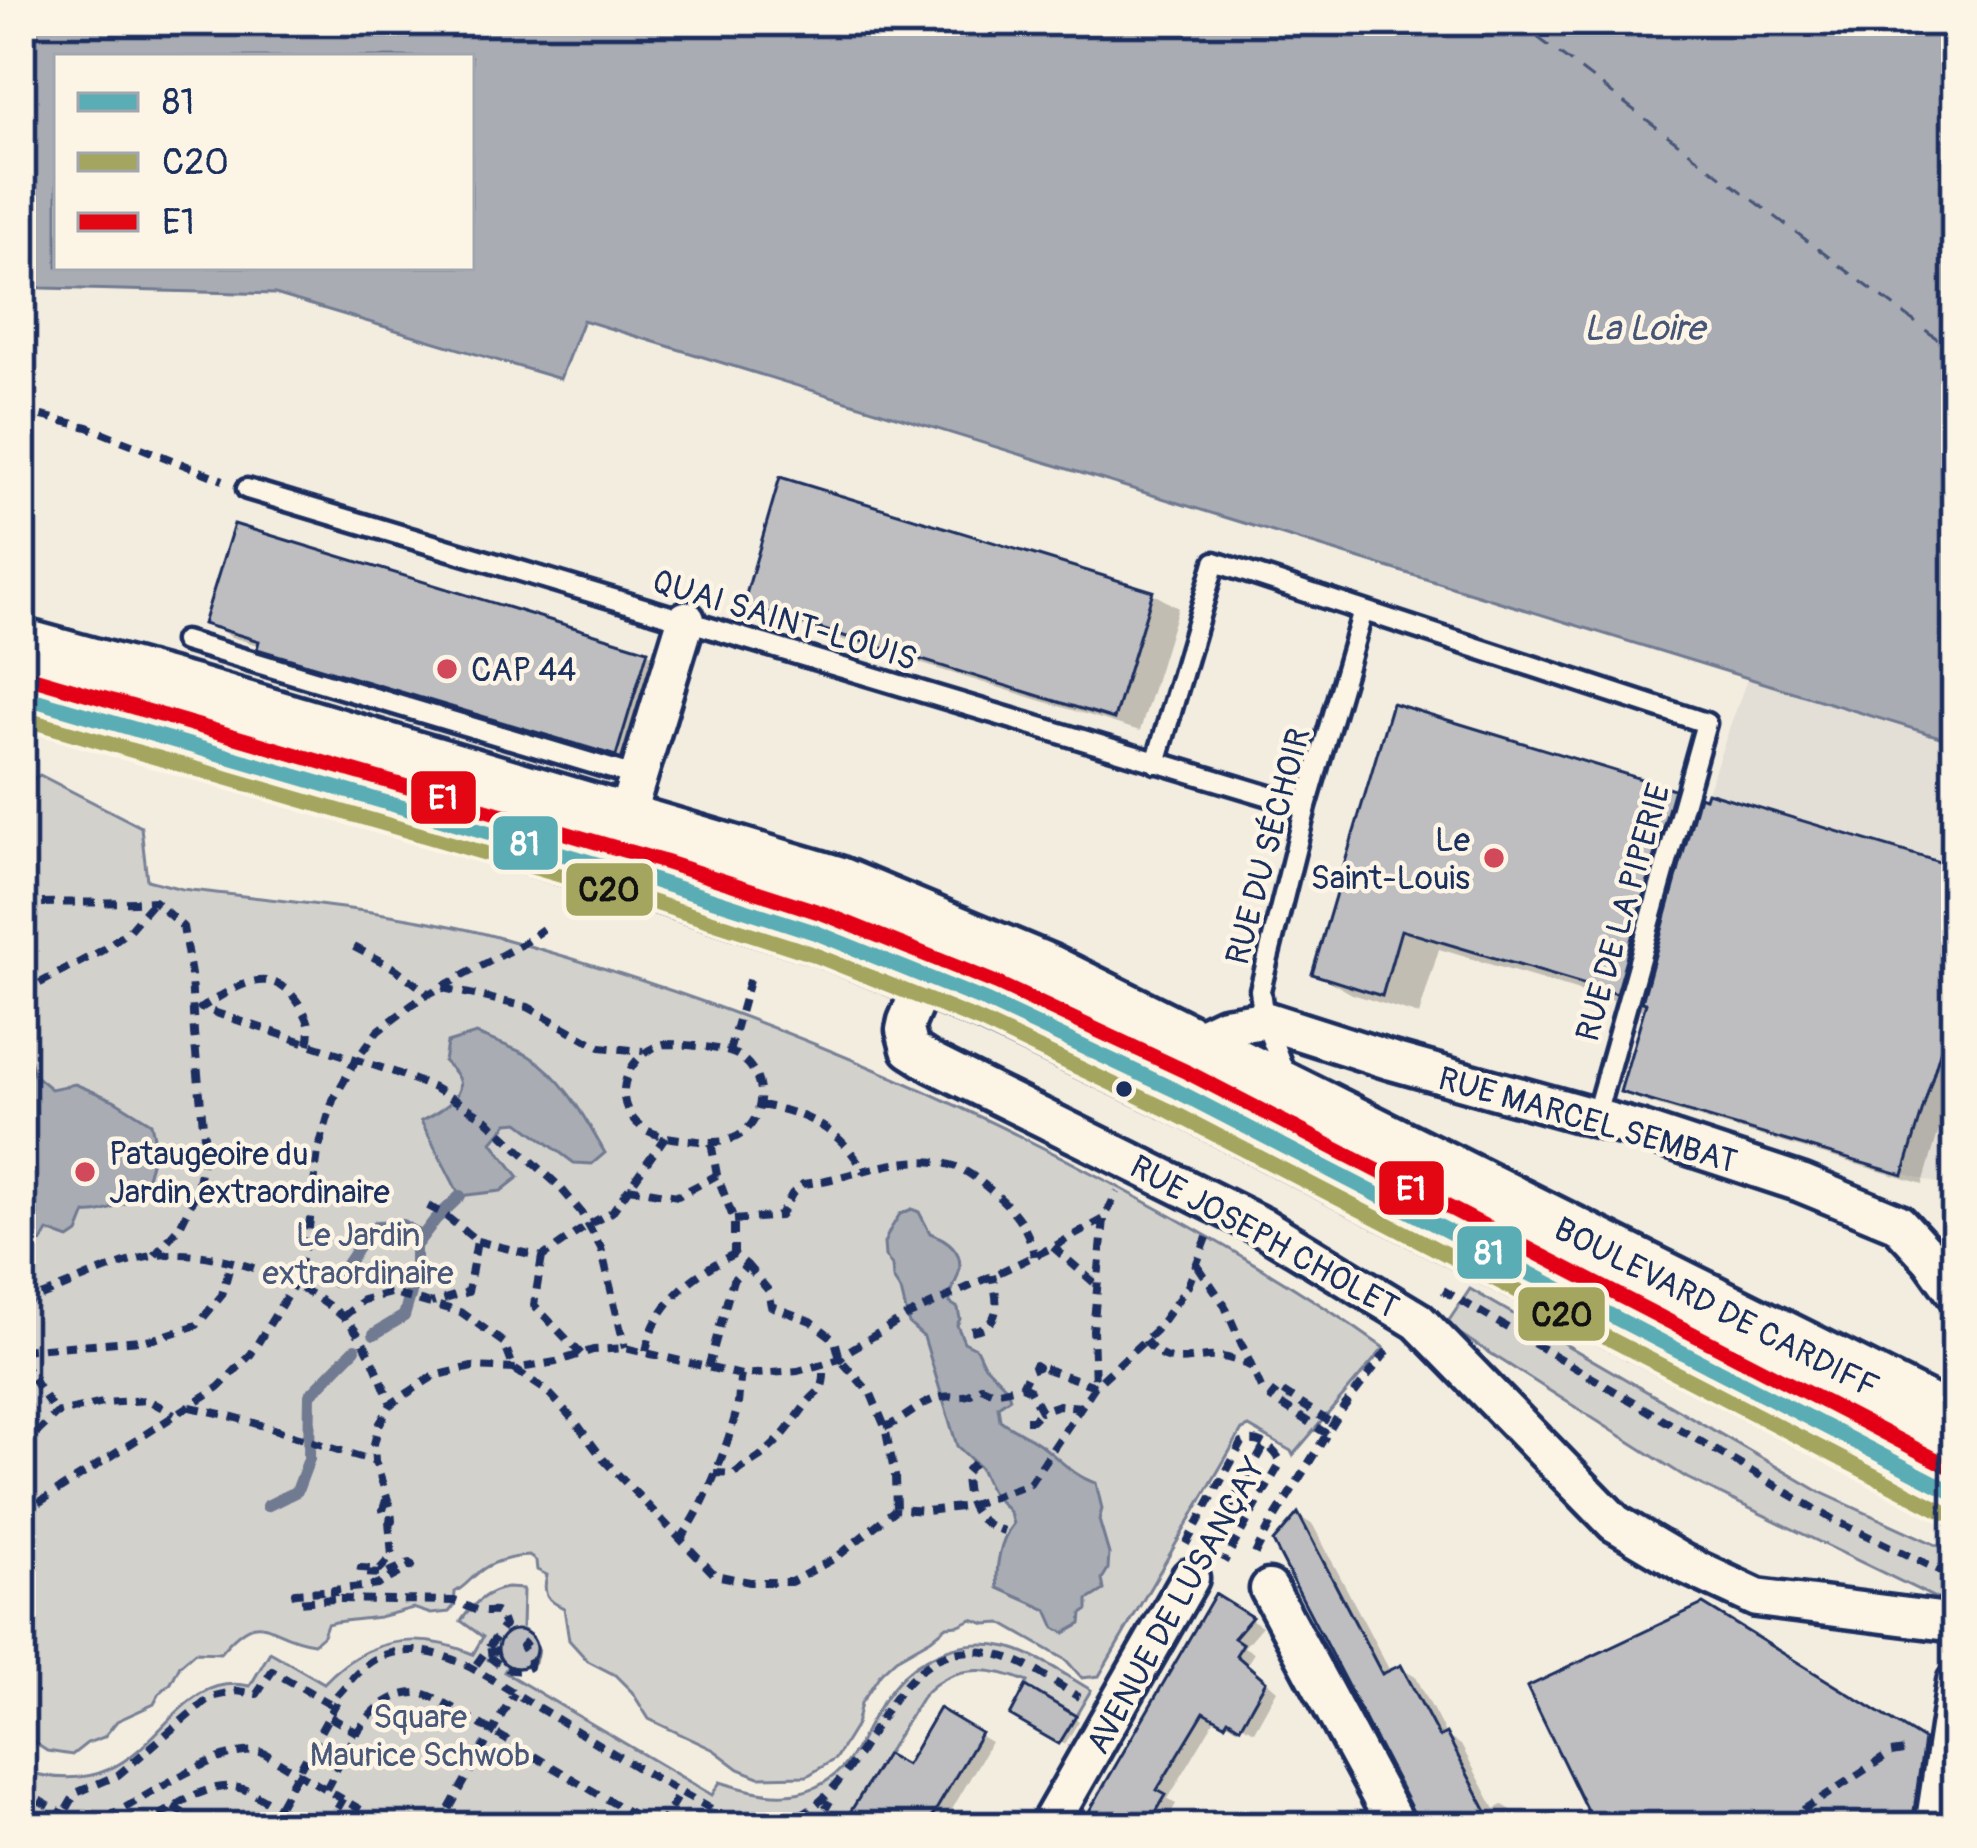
<svg xmlns="http://www.w3.org/2000/svg" width="1977" height="1848" font-family="Pangolin,sans-serif">
<style>
.built{fill:#e3dfd6}
.green{fill:#d3d1cc;stroke:#778095;stroke-width:3}
.water{fill:#a9acb3;stroke:#707a91;stroke-width:3;fill-rule:evenodd}
.shadow{fill:#0003}
.lines{fill:none;stroke-linecap:round;stroke-linejoin:round}
.stream{stroke:#707a91;stroke-width:12}
.ferry{stroke:#465478;stroke-width:3;stroke-dasharray:15 12;stroke-linecap:butt}
.building{fill:#bebec0;stroke:#1b2f5e;stroke-width:3}
.service-casing{stroke:#1b2f5e;stroke-width:27}
.minor-casing{stroke:#1b2f5e;stroke-width:45}
.primary-casing{stroke:#1b2f5e;stroke-width:66}
.path{stroke:#1b2f5e;stroke-width:8;stroke-dasharray:12 9;stroke-linecap:butt}
.service{stroke:#fcf5e5;stroke-width:18}
.minor{stroke:#fcf5e5;stroke-width:36}
.primary{stroke:#fcf5e5;stroke-width:57}
.bus-1-casing{stroke:#fcf5e5;stroke-width:24}
.bus-2-casing{stroke:#fcf5e5;stroke-width:24}
.bus-3-casing{stroke:#fcf5e5;stroke-width:24}
.bus-1{stroke:#5aacb5;stroke-width:15}
.bus-2{stroke:#a4a55e;stroke-width:15}
.bus-3{stroke:#e30613;stroke-width:15}
.poi-dot{fill:#d1495b;stroke:#fcf5e5;stroke-width:4.5}
.bus-dot{fill:#1b2f5e;stroke:#fcf5e5;stroke-width:4.5}
.labels{text-anchor:middle;stroke-width:9;stroke-linejoin:round;paint-order:stroke}
.street-label{font-size:33px;fill:#1b2f5e;stroke:#fcf5e5}
.poi-label{font-size:33px;fill:#1b2f5e;stroke:#fcf5e5;text-anchor:start}
.park-label{font-size:33px;fill:#49587a;stroke:#fcf5e5}
.water-label{font-size:36px;font-style:italic;fill:#465478;stroke:#fcf5e5}
.line-badge{stroke:#fcf5e5;stroke-width:4.5}
.badge-label{font-size:33px;text-anchor:middle;font-weight:bold;fill:#fff}
.pale-badge-label{font-size:33px;text-anchor:middle;font-weight:bold;fill:#111}
</style>
<rect width="100%" height="100%" fill="#f3ede0"/>
<filter id="ink" filterUnits="userSpaceOnUse"><feTurbulence type="fractalNoise" baseFrequency=".00833" numOctaves="2"/><feDisplacementMap in="SourceGraphic" scale="24" xChannelSelector="R" yChannelSelector="G"/><feConvolveMatrix kernelMatrix="1 2 1 2 8 2 1 2 1" color-interpolation-filters="sRGB"/></filter>
<g filter="url(#ink)">
<path class="built" d="M1747,679L1956,742V1206L1943,1185L1620,1092L1707,792Z"/>
<path class="green" d="M40,775L141,827L147,880L182,889C283,901 399,911 497,937C713,996 922,1081 1120,1188C1211,1237 1300,1288 1384,1348L1293,1455L1291,1451L1249,1427L1242,1430L1099,1676L1082,1678L1066,1660L1001,1623L986,1624L972,1619L959,1625L947,1626L931,1639L896,1659L881,1673L861,1703L856,1725L835,1759L807,1776L759,1777L739,1769L714,1750L649,1719L632,1692L615,1675L588,1661L569,1640L564,1608C547,1601 542,1593 547,1575L537,1570L536,1561L529,1556C512,1557 494,1560 479,1572C470,1579 466,1586 455,1592L454,1606L449,1612L431,1614L413,1608L379,1617L335,1622L327,1624L323,1635L314,1643C265,1637 263,1602 220,1653L195,1652L180,1665L171,1683L160,1693L154,1704L117,1721L104,1737L87,1743L72,1755L47,1751L21,1734V803L24,784Z
M1470,1289L1820,1492L1956,1554V1608L1687,1478L1446,1325Z
M507,1588L523,1589L522,1629C549,1645 538,1675 507,1667L504,1672L712,1795L720,1782C762,1796 807,1805 842,1768C854,1755 862,1737 871,1721C882,1702 894,1682 911,1669C920,1661 932,1656 944,1651C963,1643 988,1642 1008,1647C1038,1655 1065,1675 1091,1690L1071,1724L1021,1695L1028,1682C990,1666 951,1663 922,1697L841,1827H21V1770C157,1813 159,1667 250,1686L270,1652L324,1683C367,1638 416,1630 473,1654L483,1637L461,1621C473,1604 486,1591 507,1588Z"/>
<path class="water" d="M21,21H1956V742L583,320L560,379L275,294L42,288L21,285ZM57,57H471V267H57Z
M476,1034C493,1041 513,1047 529,1056C563,1076 586,1120 605,1153L592,1164L574,1163L519,1122L508,1123L492,1142L519,1177L501,1191L460,1196L421,1121C435,1114 467,1098 458,1078C455,1071 449,1067 444,1062L447,1043Z
M21,1058L30,1060L34,1075L51,1089L75,1084L114,1100L151,1123L156,1146L141,1198C121,1202 106,1215 86,1213L78,1233L69,1239L48,1231L42,1242L21,1240Z
M912,1209L919,1212L930,1233C947,1239 964,1251 959,1272C956,1285 950,1288 950,1303L958,1308L960,1319L957,1325L964,1342L976,1348L983,1363L1007,1388L1010,1398L998,1406L1000,1420C1013,1430 1028,1435 1041,1445C1059,1459 1075,1477 1096,1483L1102,1509L1099,1520L1109,1554L1108,1569L1102,1579L1104,1590L1088,1600V1610L1082,1614L1081,1624L1065,1633L1055,1628L1047,1610L998,1588C995,1567 1000,1540 1013,1524L1010,1513L991,1492L980,1468L957,1446L924,1337L909,1324L901,1291L893,1279L892,1266L885,1256L884,1243L890,1230L900,1214Z"/>
<path class="shadow" d="M1152,593L1178,608L1140,731L772,618L747,603Z
M207,623L647,652L672,667L641,768L285,662L261,646L231,637Z
M274,685L607,785L614,789L495,755Z
M1672,791L1700,807L1956,870V1072L1923,1184L1642,1101L1623,1090L1646,1011L1439,949L1419,1015L1352,994L1315,973Z
M1299,1516L1313,1525L1391,1673L1401,1669L1416,1677L1447,1737L1461,1745L1495,1809L1503,1805L1518,1814L1524,1827H1424Z
M1216,1598L1262,1626L1244,1647L1254,1653L1247,1664L1277,1690L1254,1731L1241,1724L1239,1729L1217,1716L1168,1799L1176,1804L1163,1827H1083Z
M1703,1607L1943,1754L1933,1827H1598Z
M510,1635L526,1636L539,1647L537,1662L530,1668L514,1666L502,1653L503,1642Z
M1027,1691L1079,1721L1065,1744L1014,1715Z
M940,1712L991,1742L942,1827H845L907,1769Z"/>
<g class="lines">
<path class="stream" d="M335,1282L359,1246L377,1226L402,1225L422,1237
M374,1334L404,1316L415,1279V1246L435,1220L460,1196
M267,1506L297,1491L309,1459L310,1395L355,1349"/>
<path class="ferry" d="M1516,21L1956,353"/>
</g>
<path class="building" d="M780,477L1153,591L1114,719L743,605Z
M234,524L648,650L616,756L257,649L259,641L203,624Z
M1392,703L1674,789L1616,994L1401,930L1382,996L1312,974Z
M1707,792L1956,867V999L1903,1175L1620,1092L1646,1003L1642,1002L1699,796L1705,798Z
M1298,1513L1382,1674L1401,1665L1439,1737L1446,1733L1495,1827H1421L1273,1542Z
M1215,1594L1252,1617L1234,1638L1243,1644L1236,1655L1266,1681L1240,1727L1228,1719L1225,1724L1204,1712L1157,1790L1166,1795L1147,1827H1080Z
M1703,1604L1924,1740L1914,1811L1918,1827H1595L1527,1687Z
M498 1649a19 19 0 1 1 38 0a19 19 0 1 1-38 0Z
M1026,1686L1076,1716L1059,1744L1010,1716Z
M939,1708L981,1733L926,1827H841L886,1754L906,1765Z"/>
<g class="lines">
<defs>
<path id="service" d="M247,489L1306,807
M184,641L638,777
M1156,763L1215,562L1706,723L1595,1118
M1287,1079L1264,1020L1260,990L1306,807L1363,611"/>
<path id="minor" d="M624,823L686,620
M933,960L907,1021L905,1030L910,1049L932,1063L1263,1227L1418,1321L1615,1523L1684,1564L1757,1598L1956,1623
M1188,1043L1224,1026L1264,1020L1392,1061L1643,1131L1801,1183L1898,1223L1931,1259L1956,1294
M1269,1589L1397,1827
M1936,1814L1956,1682
M1048,1827L1190,1578"/>
<path id="primary" d="M21,648L192,695L835,885L1046,973L1932,1415L1956,1430
M21,696L161,735L655,881L817,933L988,1002L1177,1091L1956,1494"/>
</defs>
<use href="#service" class="service-casing"/>
<use href="#minor" class="minor-casing"/>
<use href="#primary" class="primary-casing"/>
<path class="path" d="M21,411L88,427L223,480
M21,904C66,901 110,904 154,901L183,927L191,975L194,1033L205,1146L196,1193L180,1226L155,1255
M354,947L396,969L429,994
M443,988L528,1007L600,1047L643,1051
M21,993L101,951L129,930L154,901
M308,1044C312,1029 309,1020 301,1007C272,960 237,986 201,1008L394,1072L434,1088L485,1118L559,1186L581,1212L601,1248L625,1348
M664,1044C682,1044 721,1047 737,1055C769,1073 768,1123 734,1138C719,1145 703,1141 688,1140C672,1138 657,1137 643,1128C607,1103 626,1053 664,1044Z
M729,1052L750,977
M760,1105C805,1112 842,1130 864,1172
M628,1188L678,1196L717,1175
M428,1206L442,1213L477,1241L468,1292L431,1303
M734,1220L780,1216L792,1194L803,1184C851,1179 907,1150 954,1166C969,1171 982,1183 994,1193C1014,1209 1030,1230 1034,1256
M477,1241L542,1257L588,1225L612,1212L665,1137
M1053,1247L1098,1286
M542,1257L534,1305L581,1354
M747,1265L768,1290L771,1306L811,1321L835,1340L840,1359L871,1394L885,1427L895,1476L896,1509
M1198,1266L1224,1304L1264,1395
M1443,1290L1834,1520L1956,1578
M21,1303C65,1289 106,1265 152,1256C209,1245 298,1278 342,1316C367,1338 379,1375 391,1404
M343,1317L363,1300L390,1293L461,1312L504,1343L514,1369L547,1391L574,1420L603,1459L715,1575L750,1582H791L837,1557L896,1509L926,1511L969,1506L1030,1483L1095,1386L1093,1330L1104,1219
M971,1331C1003,1326 998,1301 992,1275
M1145,1340C1169,1372 1188,1355 1220,1357C1230,1357 1241,1363 1250,1366
M21,1350L154,1339L197,1325L222,1295L231,1262
M646,1351C648,1345 648,1339 651,1333C665,1296 700,1270 734,1254
M21,1361L56,1414
M708,1368L733,1280L747,1265L734,1254V1220L717,1175L711,1142
M1022,1386L1029,1389L1041,1411L1059,1405L1082,1407
M190,1407C254,1419 313,1444 375,1461
M1026,1420H1032L1041,1411
M885,1427C905,1420 921,1401 942,1397C959,1394 966,1401 981,1387L994,1392L1022,1386L1030,1370L1038,1367L1035,1365L1095,1386L1156,1330L1188,1286L1208,1235
M1327,1434L1271,1398L1278,1389L1333,1424
M21,1448L56,1414L102,1403L148,1400L174,1414
M974,1463L965,1473C966,1504 973,1522 1004,1531
M714,1473L734,1474C742,1467 750,1463 759,1457C780,1442 790,1426 805,1406C819,1387 825,1395 824,1364
M386,1500L383,1510L386,1520L392,1521L391,1509L375,1461L374,1444L379,1425L391,1404L434,1376L472,1367L514,1369L556,1362L593,1350L625,1348L741,1375L798,1371L840,1359L850,1350L905,1317L1053,1247L1104,1219L1117,1192
M21,1514L219,1387L251,1354L293,1286L308,1236L318,1151L333,1100L356,1060L378,1031L421,998L522,944L543,929
M389,1521L392,1556L380,1569L361,1568L360,1573L385,1574L410,1563L412,1566L378,1585L334,1590V1599L454,1601C463,1603 470,1609 479,1611C494,1615 497,1604 504,1626L473,1669
M680,1540C704,1508 725,1453 736,1413C740,1400 738,1388 741,1375
M1186,1544L1242,1443C1258,1436 1272,1447 1280,1460L1279,1466L1224,1562
M1206,1550L1265,1445
M1255,1554L1269,1527L1343,1408L1391,1346
M334,1599L297,1602L295,1593L337,1590
M499,1651L484,1653C498,1663 511,1677 529,1667L530,1660L522,1646L529,1639
M330,1717L358,1733
M314,1744L342,1760
M326,1789C346,1754 366,1695 415,1693C427,1692 440,1701 451,1707L654,1827
M21,1790L63,1814
M173,1807L207,1827
M1803,1810L1891,1753L1910,1750
M56,1827L76,1793L118,1775L210,1697L237,1691L257,1694L272,1671L329,1703C350,1684 362,1659 392,1653C409,1649 429,1651 446,1657C477,1668 506,1688 534,1705C589,1738 643,1773 699,1802C712,1809 726,1818 740,1822C877,1848 864,1619 999,1655C1027,1662 1054,1683 1079,1697
M88,1827C134,1808 218,1741 264,1753L390,1827
M141,1827C168,1811 208,1778 243,1789C255,1793 267,1802 278,1808L267,1827
M311,1827L278,1808L340,1696
M327,1827L343,1799
M439,1827L514,1693
M659,1827L680,1792
M815,1827L830,1801"/>
<use href="#service" class="service"/>
<use href="#minor" class="minor"/>
<use href="#primary" class="primary"/>
<defs>
<path id="bus-1" d="M21,696L655,881L817,933L988,1002L1177,1091L1956,1494"/>
<path id="bus-2" d="M21,718L649,901L810,953L980,1021L1168,1110L1946,1513"/>
<path id="bus-3" d="M27,676L661,861L825,914L996,983L1187,1072L1956,1470"/>
</defs>
<use href="#bus-1" class="bus-1-casing"/>
<use href="#bus-2" class="bus-2-casing"/>
<use href="#bus-3" class="bus-3-casing"/>
<use href="#bus-1" class="bus-1"/>
<use href="#bus-2" class="bus-2"/>
<use href="#bus-3" class="bus-3"/>
</g>
</g>
<g class="poi-dot">
<circle cx="447" cy="669" r="12"/>
<circle cx="1494" cy="858" r="12"/>
<circle cx="85" cy="1172" r="12"/>
</g>
<circle class="bus-dot" cx="1124" cy="1089" r="10"/>
<g class="labels">
<g class="street-label">
<text transform="translate(785 619) rotate(17)" y="12">QUAI SAINT-LOUIS</text>
<text transform="translate(1267 846) rotate(-75)" y="12">RUE DU SÉCHOIR</text>
<text transform="translate(1622 912) rotate(-74)" y="12">RUE DE LA PIPERIE</text>
<text transform="translate(1588 1119) rotate(16)" y="12">RUE MARCEL SEMBAT</text>
<text transform="translate(1265 1236) rotate(29)" y="12">RUE JOSEPH CHOLET</text>
<text transform="translate(1717 1307) rotate(27)" y="12">BOULEVARD DE CARDIFF</text>
<text transform="translate(1175 1605) rotate(-61)" y="12">AVENUE DE LUSANÇAY</text>
</g>
<g class="poi-label">
<text x="471" y="681">CAP 44</text>
<text x="1470" y="851" text-anchor="end">Le<tspan x="1470" dy="38">Saint-Louis</tspan></text>
<text x="109" y="1165">Pataugeoire du<tspan x="109" dy="38">Jardin extraordinaire</tspan></text>
</g>
<g class="park-label">
<text x="358" y="1246">Le Jardin<tspan x="358" dy="38">extraordinaire</tspan></text>
<text x="420" y="1728">Square<tspan x="420" dy="38">Maurice Schwob</tspan></text>
</g>
<g class="water-label">
<text x="1644" y="340">La Loire</text>
</g>
</g>
<g class="line-badge">
<rect x="409" y="769" width="69" height="57" rx="12" fill="#e30613"/>
<rect x="491" y="814" width="69" height="58" rx="12" fill="#5aacb5"/>
<rect x="564" y="861" width="91" height="57" rx="12" fill="#a4a55e"/>
<rect x="1377" y="1159" width="69" height="58" rx="12" fill="#e30613"/>
<rect x="1455" y="1224" width="69" height="57" rx="12" fill="#5aacb5"/>
<rect x="1516" y="1285" width="91" height="58" rx="12" fill="#a4a55e"/>
</g>
<g class="badge-label">
<text x="443" y="809">E1</text>
<text x="525" y="855">81</text>
<text x="1411" y="1200">E1</text>
<text x="1489" y="1264">81</text>
</g>
<g class="pale-badge-label">
<text x="609" y="901">C20</text>
<text x="1562" y="1326">C20</text>
</g>
<rect width="1977" height="1848" fill="none" stroke="#fcf5e5" stroke-width="72"/>
<rect x="36" y="36" width="1905" height="1776" fill="none" stroke="#1b2f5e" stroke-width="4.5" filter="url(#ink)"/>
<rect x="54" y="54" width="420" height="216" fill="#fcf5e5" stroke="#a2a6af" stroke-width="3"/>
<rect x="78" y="93" width="60" height="18" fill="#5aacb5" stroke="#a2a6af" stroke-width="3"/>
<text x="162" y="114" font-size="36" fill="#1b2f5e">81</text>
<rect x="78" y="153" width="60" height="18" fill="#a4a55e" stroke="#a2a6af" stroke-width="3"/>
<text x="162" y="174" font-size="36" fill="#1b2f5e">C20</text>
<rect x="78" y="213" width="60" height="18" fill="#e30613" stroke="#a2a6af" stroke-width="3"/>
<text x="162" y="234" font-size="36" fill="#1b2f5e">E1</text>
</svg>
